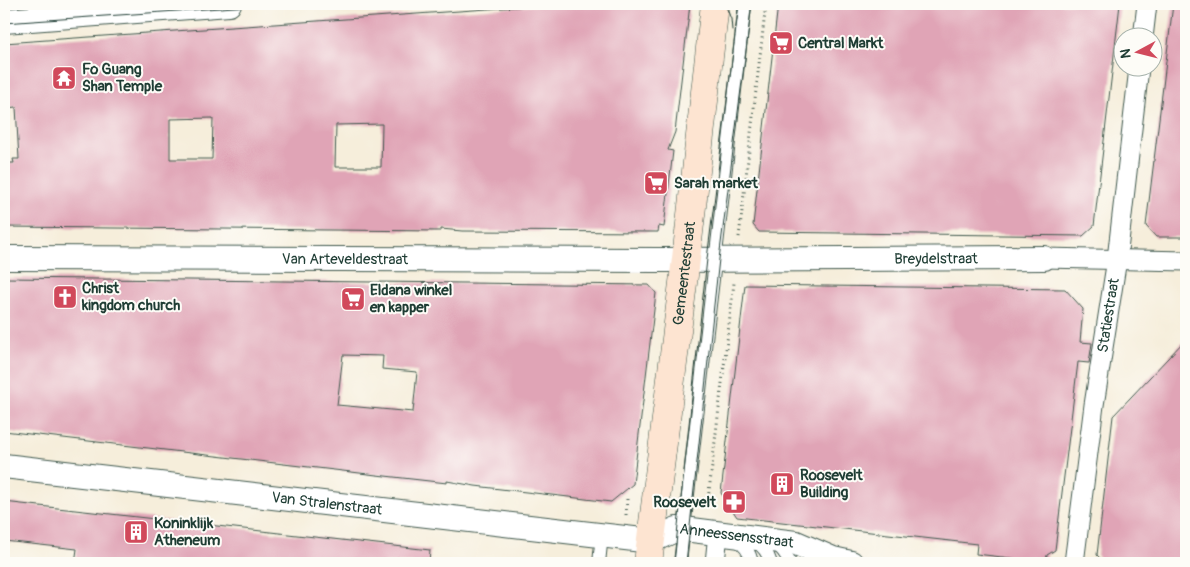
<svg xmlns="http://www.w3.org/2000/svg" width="1190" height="567" font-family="Pangolin,sans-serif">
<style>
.building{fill:#e0a4b6;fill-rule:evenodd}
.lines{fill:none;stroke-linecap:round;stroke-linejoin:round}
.service-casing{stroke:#3f584d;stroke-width:14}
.pedestrian-casing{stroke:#3f584d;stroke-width:21}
.minor-casing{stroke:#3f584d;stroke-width:26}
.secondary-casing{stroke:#3f584d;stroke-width:29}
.path{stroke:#3f584d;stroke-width:3;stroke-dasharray:1 4;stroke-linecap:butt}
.service{stroke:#fff;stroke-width:12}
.pedestrian{stroke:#fff;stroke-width:19}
.minor{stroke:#fff;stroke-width:24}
.secondary{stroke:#fde4d1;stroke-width:28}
.tram{stroke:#1f3d34;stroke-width:1}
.labels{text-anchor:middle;stroke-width:4;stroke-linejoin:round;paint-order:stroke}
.poi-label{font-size:15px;font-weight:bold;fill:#1f3d34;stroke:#fdfcf7;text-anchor:start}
.street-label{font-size:15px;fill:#1f3d34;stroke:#fdfcf7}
</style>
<rect width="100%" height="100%" fill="#fdfcf7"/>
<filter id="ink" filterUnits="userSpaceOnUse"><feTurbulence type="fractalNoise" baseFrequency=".02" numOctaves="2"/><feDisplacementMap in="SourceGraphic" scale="10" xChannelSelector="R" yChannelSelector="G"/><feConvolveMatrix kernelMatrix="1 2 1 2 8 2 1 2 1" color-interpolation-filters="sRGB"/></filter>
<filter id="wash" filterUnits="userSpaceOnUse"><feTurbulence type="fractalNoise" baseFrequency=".0096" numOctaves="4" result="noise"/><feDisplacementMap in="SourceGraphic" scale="20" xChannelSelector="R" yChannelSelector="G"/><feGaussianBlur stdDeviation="1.12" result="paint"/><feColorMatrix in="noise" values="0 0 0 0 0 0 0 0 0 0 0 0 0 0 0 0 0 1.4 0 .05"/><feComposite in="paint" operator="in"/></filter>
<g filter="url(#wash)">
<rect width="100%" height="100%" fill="#f6eedb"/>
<g id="blocks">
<path class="building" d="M559,4H690L675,132L668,150L673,151L664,227L659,226L658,232L462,231L441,229V231L4,227V163H14L13,159H19L16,107L6,108L4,94V43ZM213,118L212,159H170V119ZM382,124L381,167H335L336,125Z
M778,4H1120L1094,226L1083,236L759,232L753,225Z
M1173,4H1186V237H1156L1146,226Z
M4,278L649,285L656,293L633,484L611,502L475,486L447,481V483L385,476L4,431ZM343,355L383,356L382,369L417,372L413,412L337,405Z
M745,285L1065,289L1083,309L1080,342L1092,343L1089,363L1078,362L1055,550L1047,555L1046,562L976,554L977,544L737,517L721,493Z
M1186,339V563H1105L1097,555L1113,416Z
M4,502L430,550L429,563H75L77,549L4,541Z"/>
</g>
</g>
<g filter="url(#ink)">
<use href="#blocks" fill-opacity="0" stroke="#3f584d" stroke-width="1"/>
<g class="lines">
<defs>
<path id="service" d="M734,538C744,544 750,551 752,563
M754,540C763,546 768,553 771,563
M773,542C782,548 786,554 790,563
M599,563L602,535
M680,563L745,4"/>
<g id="pedestrian">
<path d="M1143,38L1147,4"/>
<path d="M1044,258L1186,261"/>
<path d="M715,563L717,543"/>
<path id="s1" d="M1074,563L1094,405L1117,259L1139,68"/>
</g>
<g id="minor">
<path d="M4,21L229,4"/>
<path id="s2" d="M4,258L660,260L1044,258"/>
<path id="s3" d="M4,466L651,541L677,529H684L796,543L833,559L851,563"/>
</g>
<g id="secondary">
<path id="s4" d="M648,563L686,259L715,4"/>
</g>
</defs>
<use href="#service" class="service-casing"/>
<use href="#pedestrian" class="pedestrian-casing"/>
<use href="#minor" class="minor-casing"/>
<use href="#secondary" class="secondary-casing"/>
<path class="path" d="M739,237L766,4
M707,508L734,283
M626,515L627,499"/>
<use href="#service" class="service"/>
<use href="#pedestrian" class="pedestrian"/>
<use href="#minor" class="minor"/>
<use href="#secondary" class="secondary"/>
<path class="tram" d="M725,4L731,19L732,30
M4,23L278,4
M674,563L707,259L739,4
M686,563L719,259L752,4"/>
</g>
</g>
<defs>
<symbol id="supermarket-square" viewBox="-11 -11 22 22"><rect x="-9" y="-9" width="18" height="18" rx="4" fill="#d1495b" stroke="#fdfcf7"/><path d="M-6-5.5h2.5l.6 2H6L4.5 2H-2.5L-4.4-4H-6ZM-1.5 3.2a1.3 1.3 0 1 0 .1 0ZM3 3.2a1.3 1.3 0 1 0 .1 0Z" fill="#fff"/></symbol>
<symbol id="temple-square" viewBox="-11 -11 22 22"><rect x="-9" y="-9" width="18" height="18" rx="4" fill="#d1495b" stroke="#fdfcf7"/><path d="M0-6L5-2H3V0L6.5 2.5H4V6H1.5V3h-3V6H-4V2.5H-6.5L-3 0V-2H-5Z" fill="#fff"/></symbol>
<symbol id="church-square" viewBox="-11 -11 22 22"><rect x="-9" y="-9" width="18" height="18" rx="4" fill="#d1495b" stroke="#fdfcf7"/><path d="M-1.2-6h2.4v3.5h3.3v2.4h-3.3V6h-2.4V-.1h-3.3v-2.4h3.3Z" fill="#fff"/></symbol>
<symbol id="building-square" viewBox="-11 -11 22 22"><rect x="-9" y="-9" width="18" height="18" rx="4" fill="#d1495b" stroke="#fdfcf7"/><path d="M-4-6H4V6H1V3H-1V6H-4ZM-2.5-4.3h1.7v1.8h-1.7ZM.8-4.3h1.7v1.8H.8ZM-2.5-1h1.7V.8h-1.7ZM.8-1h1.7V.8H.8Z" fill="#fff"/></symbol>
<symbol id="pharmacy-square" viewBox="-11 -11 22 22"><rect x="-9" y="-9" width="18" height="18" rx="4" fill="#d1495b" stroke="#fdfcf7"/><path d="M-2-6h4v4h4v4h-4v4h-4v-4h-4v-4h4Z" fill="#fff"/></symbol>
</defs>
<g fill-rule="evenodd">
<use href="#supermarket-square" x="767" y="29" width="28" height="28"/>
<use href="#temple-square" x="50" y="64" width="28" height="28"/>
<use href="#supermarket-square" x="642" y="169" width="28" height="28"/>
<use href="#church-square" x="51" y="283" width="28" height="28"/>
<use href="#supermarket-square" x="339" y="285" width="28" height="28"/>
<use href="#building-square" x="768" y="470" width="28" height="28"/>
<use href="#pharmacy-square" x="720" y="488" width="28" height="28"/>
<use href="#building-square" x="122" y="518" width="28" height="28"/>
</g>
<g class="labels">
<g class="poi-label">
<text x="798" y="48">Central Markt</text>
<text x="82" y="74">Fo Guang<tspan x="82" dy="17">Shan Temple</tspan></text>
<text x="674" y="188">Sarah market</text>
<text x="82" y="293">Christ<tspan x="82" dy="17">kingdom church</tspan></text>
<text x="370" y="295">Eldana winkel<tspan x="370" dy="17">en kapper</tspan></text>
<text x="800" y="480">Roosevelt<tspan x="800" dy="17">Building</tspan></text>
<text x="716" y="507" text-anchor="end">Roosevelt</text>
<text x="154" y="528">Koninklijk<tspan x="154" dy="17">Atheneum</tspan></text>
</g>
<g class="street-label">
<text dy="5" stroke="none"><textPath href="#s2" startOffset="341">Van Arteveldestraat</textPath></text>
<text dy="5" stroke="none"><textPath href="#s2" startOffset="932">Breydelstraat</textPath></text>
<text dy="5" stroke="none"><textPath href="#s4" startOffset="292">Gemeentestraat</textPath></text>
<text dy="5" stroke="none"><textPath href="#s1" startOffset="250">Statiestraat</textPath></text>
<text dy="5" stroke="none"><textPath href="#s3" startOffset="325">Van Stralenstraat</textPath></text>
<text dy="5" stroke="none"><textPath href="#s3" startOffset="740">Anneessensstraat</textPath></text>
</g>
</g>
<rect width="1190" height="567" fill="none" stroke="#fdfcf7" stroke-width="20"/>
<g transform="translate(1138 52) rotate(263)"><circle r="24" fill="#fdfcf7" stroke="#a4b0a9"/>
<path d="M0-4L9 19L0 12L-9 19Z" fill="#d1495b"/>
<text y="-8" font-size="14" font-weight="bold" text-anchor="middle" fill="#1f3d34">N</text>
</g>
</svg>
